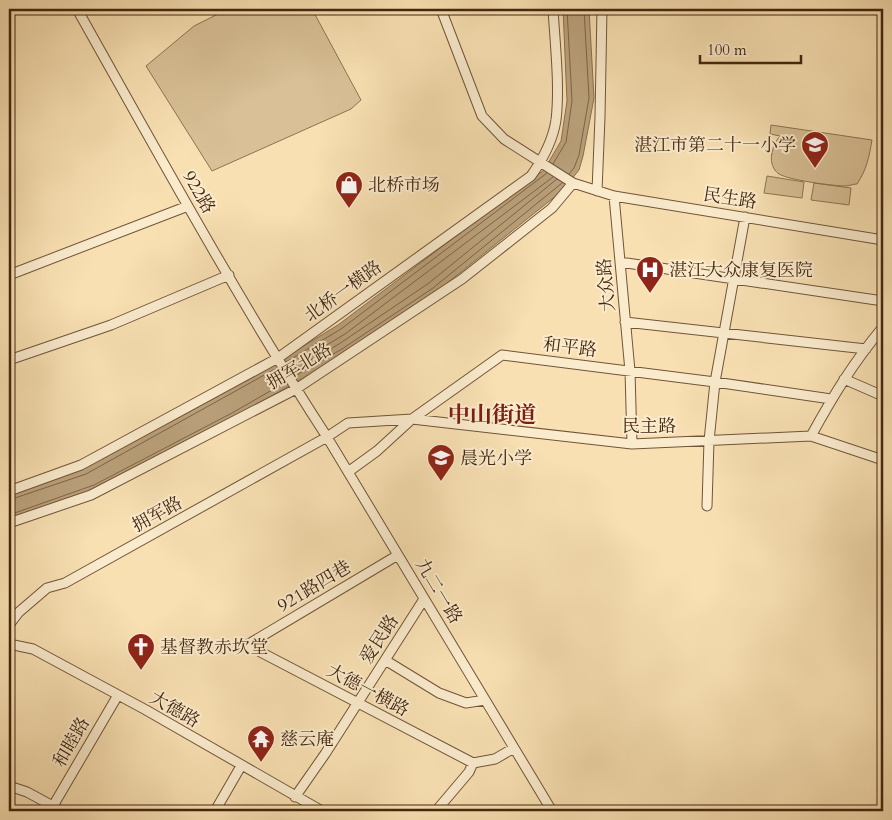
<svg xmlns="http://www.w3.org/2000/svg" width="892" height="820" font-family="Cardo,'Noto Serif SC',serif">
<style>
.green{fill:#d9c096;stroke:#8e7353}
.water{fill:#baa17b;stroke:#8a7050}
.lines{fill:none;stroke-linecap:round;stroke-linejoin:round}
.shore{stroke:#7e6446;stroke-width:1}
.minor-casing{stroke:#705438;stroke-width:11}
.minor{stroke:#faebcd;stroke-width:9}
.labels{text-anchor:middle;stroke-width:4;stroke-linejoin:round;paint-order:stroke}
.poi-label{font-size:18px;fill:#432610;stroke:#faebcd;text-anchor:start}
.street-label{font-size:18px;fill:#432610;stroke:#faebcd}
.district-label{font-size:22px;font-weight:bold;fill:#7a1f14;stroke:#faebcd}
</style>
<rect width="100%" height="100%" fill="#f8e0b2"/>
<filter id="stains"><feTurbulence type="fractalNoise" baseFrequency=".004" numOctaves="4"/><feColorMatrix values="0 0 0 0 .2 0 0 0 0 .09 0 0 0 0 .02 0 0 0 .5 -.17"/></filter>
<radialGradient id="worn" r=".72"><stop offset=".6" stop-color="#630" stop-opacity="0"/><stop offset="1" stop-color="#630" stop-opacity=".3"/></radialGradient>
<path class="green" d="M228,9H312L361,100L351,109L212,171L146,66L194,26Z
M771,125L872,140C869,157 867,169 857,184C853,184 849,186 845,186C833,186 789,180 779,174C766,165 772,145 780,136L770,134Z
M767,176L804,182L802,198L764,193Z
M814,183L851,188L849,205L811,200Z"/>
<path class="water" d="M563,9H589L594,98L583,156L579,170L562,191L436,292L345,354L234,418L95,490L9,520V495L83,469L264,370L338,325L544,170L561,141L567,101Z"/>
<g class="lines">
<path class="shore" d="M553,164L566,142L572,101L567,9
M569,174L574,168L579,155L589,98L584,9
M553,177L345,334L307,357L306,360L309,361L339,344L429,283L557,179
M286,362L341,329L547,173
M295,376L342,349L433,288L562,183
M9,500L86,474L277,368
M9,515L94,485L232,413L286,382"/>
<defs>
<path id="minor" d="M77,9C158,153 237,298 327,437L552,811
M441,9L482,116L504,139L573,183L614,196L883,240
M597,191L600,117L602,9
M614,196L630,371L632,444
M620,262L883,301
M9,275L188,206
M625,322L866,349
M9,360L111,325L229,275
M844,379L883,396
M811,436C833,396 853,363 883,327
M348,472L377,451L412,419L632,444L811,436L883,460
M9,491L81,465L278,358L531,176C543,159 553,140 556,120C560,87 555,43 553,9
M707,506L709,441L715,382L745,217
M9,523L91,495L296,389L462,279L552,208L573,183
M9,625L19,612L47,588L65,583L327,437L348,423L412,419L502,355L715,382L831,399
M9,644L33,649L146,710L322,811
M247,645L473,763
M247,645L398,555
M385,660L439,693L466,703L485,700
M9,786L27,792L62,811
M295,797L325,754L424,599
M53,806L118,695
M215,811L241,766
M436,811L469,772L473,763L495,759L514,748"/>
</defs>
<use href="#minor" class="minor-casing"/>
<use href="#minor" class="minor"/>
</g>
<defs>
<symbol id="school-pin" viewBox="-11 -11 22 30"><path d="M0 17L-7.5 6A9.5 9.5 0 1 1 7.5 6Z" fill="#8f2418" stroke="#faebcd"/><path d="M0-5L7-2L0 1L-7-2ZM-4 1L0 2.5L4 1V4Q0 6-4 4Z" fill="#fff"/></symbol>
<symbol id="shop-pin" viewBox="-11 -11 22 30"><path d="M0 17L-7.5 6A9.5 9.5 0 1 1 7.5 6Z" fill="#8f2418" stroke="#faebcd"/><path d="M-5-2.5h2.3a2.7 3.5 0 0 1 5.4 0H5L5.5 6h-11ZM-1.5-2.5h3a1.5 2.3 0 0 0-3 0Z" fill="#fff"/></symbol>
<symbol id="hospital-pin" viewBox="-11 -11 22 30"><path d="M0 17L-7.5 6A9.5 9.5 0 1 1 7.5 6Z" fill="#8f2418" stroke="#faebcd"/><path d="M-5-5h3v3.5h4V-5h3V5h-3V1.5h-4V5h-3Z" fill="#fff"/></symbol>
<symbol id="church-pin" viewBox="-11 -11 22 30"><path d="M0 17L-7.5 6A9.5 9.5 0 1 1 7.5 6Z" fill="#8f2418" stroke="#faebcd"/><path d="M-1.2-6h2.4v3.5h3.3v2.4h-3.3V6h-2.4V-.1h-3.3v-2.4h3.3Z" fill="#fff"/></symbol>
<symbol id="temple-pin" viewBox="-11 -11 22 30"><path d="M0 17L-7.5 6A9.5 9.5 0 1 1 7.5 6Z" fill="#8f2418" stroke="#faebcd"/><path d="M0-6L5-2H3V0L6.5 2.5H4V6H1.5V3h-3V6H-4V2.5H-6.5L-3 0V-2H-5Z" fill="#fff"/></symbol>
</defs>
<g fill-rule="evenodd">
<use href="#school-pin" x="799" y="129" width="32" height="43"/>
<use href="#shop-pin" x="333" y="169" width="32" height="43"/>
<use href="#hospital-pin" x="634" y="254" width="32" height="43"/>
<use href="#school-pin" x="425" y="442" width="32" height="43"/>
<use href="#church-pin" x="125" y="631" width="32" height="43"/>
<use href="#temple-pin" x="245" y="723" width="32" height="43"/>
</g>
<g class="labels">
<g class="poi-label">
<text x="796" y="151" text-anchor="end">湛江市第二十一小学</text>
<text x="368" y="191">北桥市场</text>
<text x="669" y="276">湛江大众康复医院</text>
<text x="460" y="464">晨光小学</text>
<text x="160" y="653">基督教赤坎堂</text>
<text x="280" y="745">慈云庵</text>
</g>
<g class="street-label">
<text transform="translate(199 192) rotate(60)" y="6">922路</text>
<text transform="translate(730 198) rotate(9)" y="6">民生路</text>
<text transform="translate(606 285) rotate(-95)" y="6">大众路</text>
<text transform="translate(343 291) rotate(-36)" y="6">北桥一横路</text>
<text transform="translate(570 347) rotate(7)" y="6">和平路</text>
<text transform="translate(299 366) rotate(-31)" y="6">拥军北路</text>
<text x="649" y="432">民主路</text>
<text transform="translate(157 514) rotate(-29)" y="6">拥军路</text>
<text transform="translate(314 586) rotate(-31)" y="6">921路四巷</text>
<text transform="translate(439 591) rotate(59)" y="6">九二一路</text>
<text transform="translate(379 639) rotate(-57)" y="6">爱民路</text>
<text transform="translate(368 690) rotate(28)" y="6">大德一横路</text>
<text transform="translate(175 709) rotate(30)" y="6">大德路</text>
<text transform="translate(71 742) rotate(-60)" y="6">和睦路</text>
</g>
<g class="district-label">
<text x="492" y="422">中山街道</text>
</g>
</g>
<rect width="892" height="820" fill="none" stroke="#f8e0b2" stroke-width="30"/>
<rect x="10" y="10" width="872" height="800" fill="none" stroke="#432610" stroke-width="2.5"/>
<rect x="15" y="15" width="862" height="790" fill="none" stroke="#432610"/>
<path d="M700 55v8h101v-8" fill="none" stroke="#432610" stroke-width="2.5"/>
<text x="707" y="55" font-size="15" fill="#432610" stroke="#faebcd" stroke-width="4" paint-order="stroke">100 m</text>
<rect width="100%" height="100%" filter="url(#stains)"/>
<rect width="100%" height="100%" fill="url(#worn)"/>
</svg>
